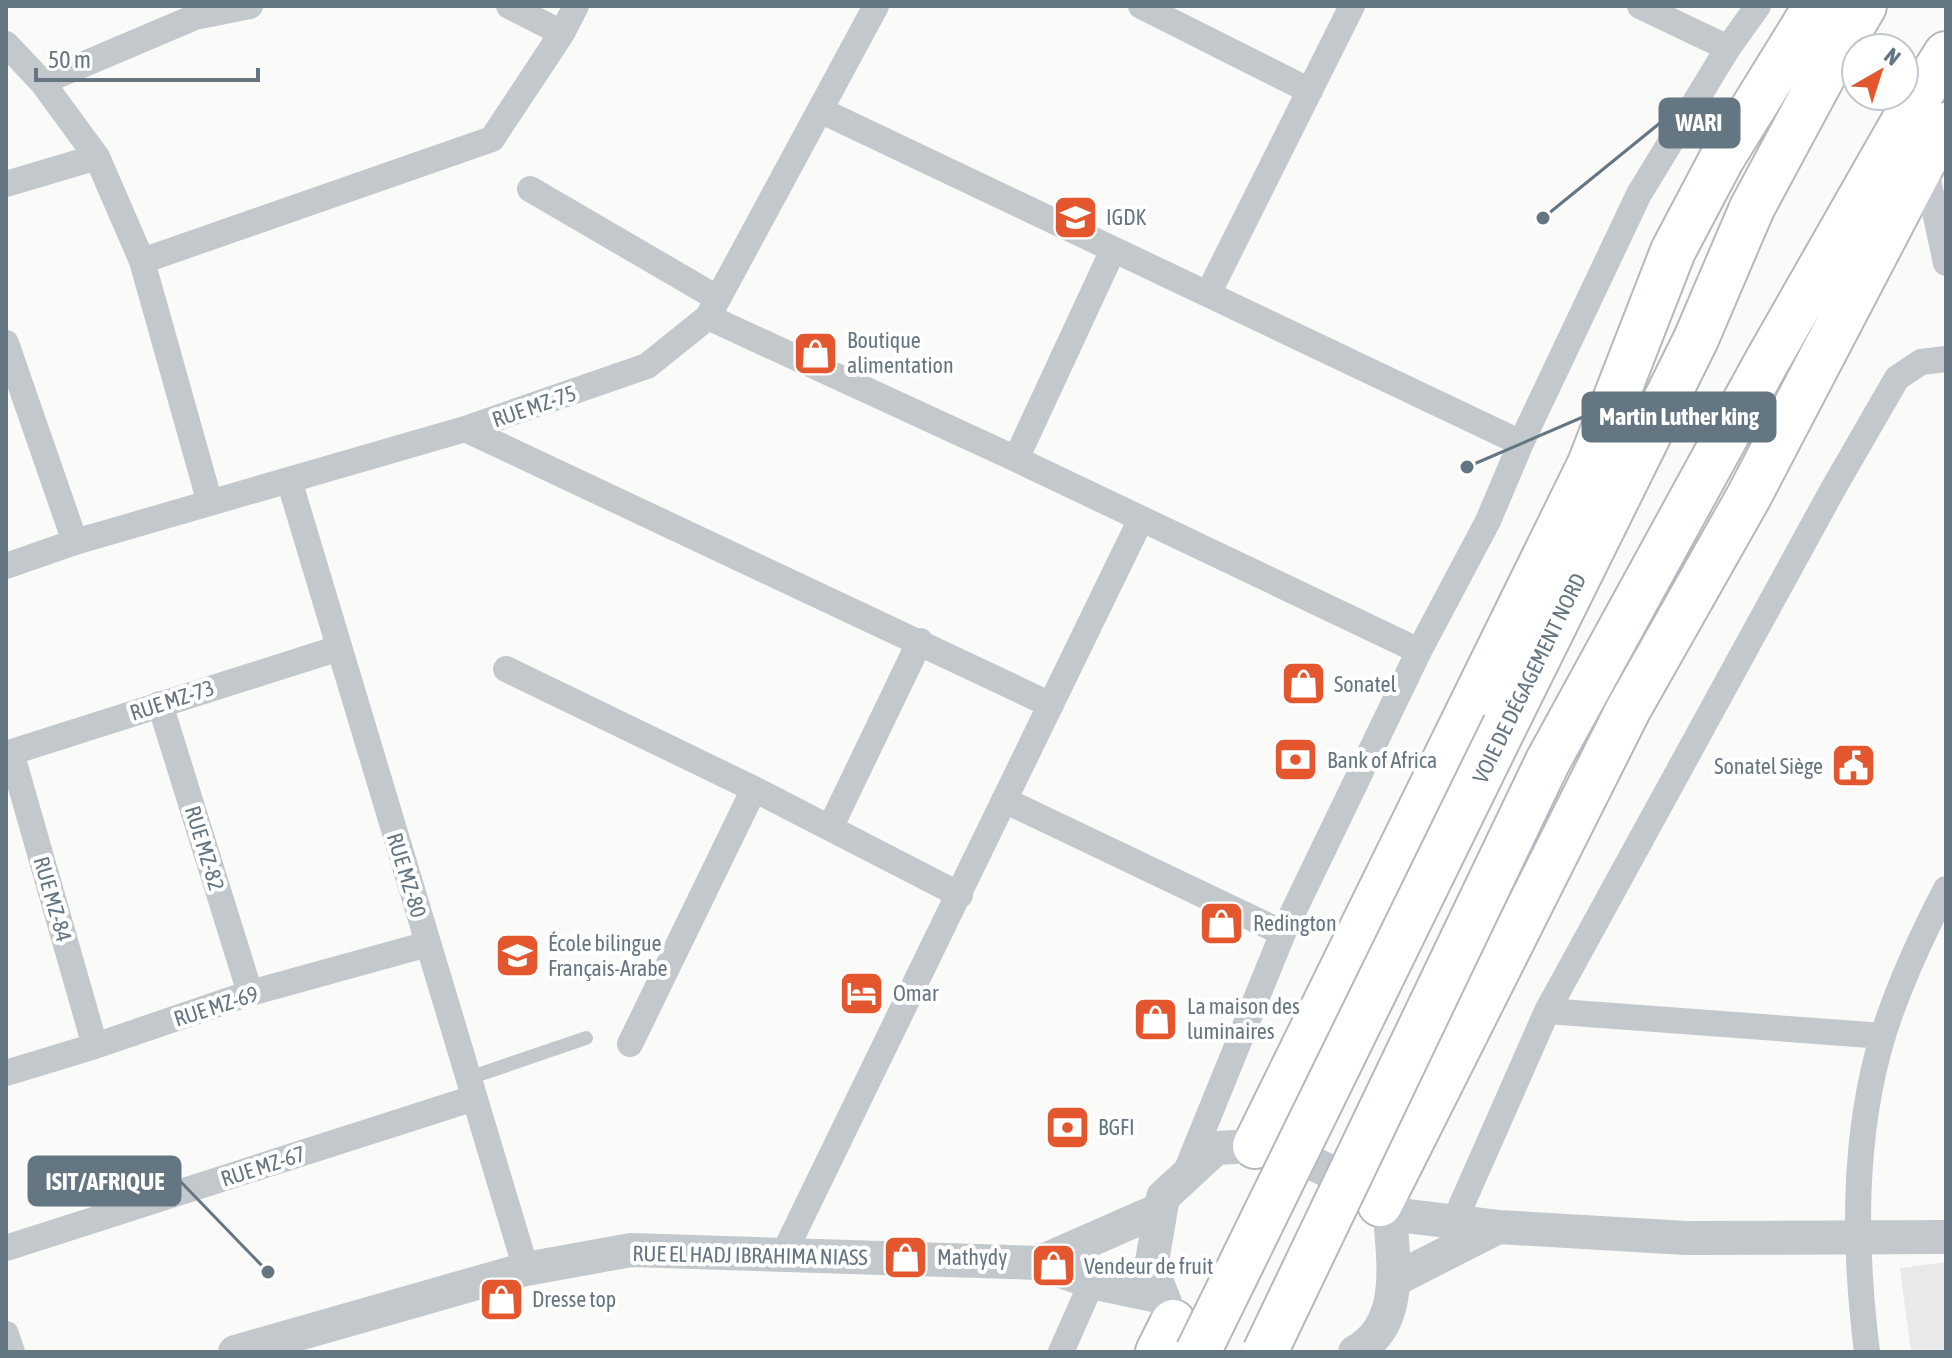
<svg xmlns="http://www.w3.org/2000/svg" width="1952" height="1358" font-family="'Asap Condensed',sans-serif">
<style>
.built{fill:#e8e9e9}
.lines{fill:none;stroke-linecap:round;stroke-linejoin:round}
.trunk-casing{stroke:#b4b9bd;stroke-width:48}
.service{stroke:#c3c8cc;stroke-width:14}
.minor{stroke:#c3c8cc;stroke-width:26}
.tertiary{stroke:#c3c8cc;stroke-width:34}
.trunk{stroke:#fff;stroke-width:44}
.trunk-bridge-casing{stroke:#b4b9bd;stroke-width:48;stroke-linecap:butt}
.trunk-bridge{stroke:#fff;stroke-width:44}
.labels{text-anchor:middle;stroke-width:8;stroke-linejoin:round;paint-order:stroke}
.poi-label{font-size:22px;fill:#657683;stroke:#fff;text-anchor:start}
.street-label{font-size:22px;fill:#657683;stroke:#fff}
.leader{fill:none;stroke:#657683;stroke-width:3}
.callout-dot{fill:#657683;stroke:#fff;stroke-width:3}
.callout{fill:#657683;stroke:#657683;stroke-width:3}
.callout-label{font-size:24px;text-anchor:middle;font-weight:bold;fill:#fff}
</style>
<rect width="100%" height="100%" fill="#fafaf8"/>
<path class="built" d="M1946,1262V1352H1911L1900,1268Z"/>
<g class="lines">
<defs>
<path id="trunk" d="M1505,725L1696,339L1752,208L1824,74L1864,6
M1548,761L1766,363L1908,114L1946,54
M1255,1146L1590,464L1673,251L1721,160L1816,6
M1380,1204L1628,710L1749,496L1924,161L1946,125
M1158,1352L1173,1322"/>
</defs>
<use href="#trunk" class="trunk-casing"/>
<path class="service" d="M469,1078L586,1038"/>
<path class="minor" d="M509,6L562,33
M1141,6L1310,91
M1640,6L1728,48
M6,44L42,82L97,157L142,261L210,503
M42,82L195,17L250,6
M820,110L1521,443
M1924,161L1946,263
M6,184L97,157
M530,189L717,298
M142,261L492,139L562,33L576,6
M1208,294L1352,6
M708,317L1016,459L1419,651
M6,343L75,542
M465,429L1051,705
M1016,459L1113,250
M289,480L526,1269
M6,566L75,542L465,429L647,366L708,317L876,6
M506,669L754,789L960,895
M160,704L250,993
M11,752L95,1046
M6,754L339,648
M1004,800L1283,933
M830,828L920,641
M1547,1011L1883,1036
M630,1044L754,789
M6,1073L95,1046L250,993L428,944
M1185,1174L1283,933L1419,651L1488,521L1521,443L1639,194L1728,48L1758,6
M1454,1222L1547,1011L1833,489L1897,378L1921,362L1946,359
M6,1248L474,1098
M784,1253L1141,519
M6,1334L12,1352
M1061,1352L1092,1282
M1867,1352C1854,1247 1852,1138 1883,1035C1899,985 1922,935 1946,889"/>
<path class="tertiary" d="M1390,1214L1498,1227L1686,1238L1946,1237
M1038,1263L1161,1209
M1394,1280L1498,1227
M1169,1313L1151,1267L1163,1197L1216,1148L1273,1145L1363,1187L1390,1214C1393,1261 1405,1325 1355,1352
M235,1352L526,1269L631,1250L1038,1263L1092,1282L1163,1297"/>
<use href="#trunk" class="trunk"/>
<defs>
<path id="trunk-bridge" d="M1198,1352L1505,725
M1265,1352L1548,761"/>
</defs>
<use href="#trunk-bridge" class="trunk-bridge-casing"/>
<use href="#trunk-bridge" class="trunk-bridge"/>
</g>
<defs>
<symbol id="university-square" viewBox="-11 -11 22 22"><rect x="-9" y="-9" width="18" height="18" rx="4" fill="#e4572e" stroke="#fff"/><path d="M0-5L7-2L0 1L-7-2ZM-4 1L0 2.5L4 1V4Q0 6-4 4Z" fill="#fff"/></symbol>
<symbol id="shop-square" viewBox="-11 -11 22 22"><rect x="-9" y="-9" width="18" height="18" rx="4" fill="#e4572e" stroke="#fff"/><path d="M-5-2.5h2.3a2.7 3.5 0 0 1 5.4 0H5L5.5 6h-11ZM-1.5-2.5h3a1.5 2.3 0 0 0-3 0Z" fill="#fff"/></symbol>
<symbol id="bank-square" viewBox="-11 -11 22 22"><rect x="-9" y="-9" width="18" height="18" rx="4" fill="#e4572e" stroke="#fff"/><path d="M-6-4H6V4H-6ZM0-2.3a2.3 2.3 0 1 0 0 4.6a2.3 2.3 0 1 0 0-4.6Z" fill="#fff"/></symbol>
<symbol id="civic-square" viewBox="-11 -11 22 22"><rect x="-9" y="-9" width="18" height="18" rx="4" fill="#e4572e" stroke="#fff"/><path d="M-.6-6.5H3V-4.5H.6V-3L4-1V1h2V6H-6V1h2V-1L-.6-3ZM-1.2 2.5V6h2.4V2.5Z" fill="#fff"/></symbol>
<symbol id="school-square" viewBox="-11 -11 22 22"><rect x="-9" y="-9" width="18" height="18" rx="4" fill="#e4572e" stroke="#fff"/><path d="M0-5L7-2L0 1L-7-2ZM-4 1L0 2.5L4 1V4Q0 6-4 4Z" fill="#fff"/></symbol>
<symbol id="hotel-square" viewBox="-11 -11 22 22"><rect x="-9" y="-9" width="18" height="18" rx="4" fill="#e4572e" stroke="#fff"/><path d="M-6-4.5h1.5V1H6V5H4.5V3h-9V5H-6ZM-4 0a1.8 1.8 0 1 1 3.6 0ZM.5 0V-2.5h3Q6-2.5 6 0Z" fill="#fff"/></symbol>
</defs>
<g fill-rule="evenodd">
<use href="#university-square" x="1050" y="192" width="51" height="51"/>
<use href="#shop-square" x="790" y="328" width="51" height="51"/>
<use href="#shop-square" x="1278" y="658" width="51" height="51"/>
<use href="#bank-square" x="1270" y="734" width="51" height="51"/>
<use href="#civic-square" x="1828" y="740" width="51" height="51"/>
<use href="#shop-square" x="1196" y="898" width="51" height="51"/>
<use href="#school-square" x="492" y="930" width="51" height="51"/>
<use href="#hotel-square" x="836" y="968" width="51" height="51"/>
<use href="#shop-square" x="1130" y="994" width="51" height="51"/>
<use href="#bank-square" x="1042" y="1102" width="51" height="51"/>
<use href="#shop-square" x="880" y="1232" width="51" height="51"/>
<use href="#shop-square" x="1028" y="1240" width="51" height="51"/>
<use href="#shop-square" x="476" y="1274" width="51" height="51"/>
</g>
<g class="labels">
<g class="poi-label">
<text x="1106" y="225">IGDK</text>
<text x="847" y="348">Boutique<tspan x="847" dy="25">alimentation</tspan></text>
<text x="1334" y="692">Sonatel</text>
<text x="1327" y="768">Bank of Africa</text>
<text x="1823" y="774" text-anchor="end">Sonatel Siège</text>
<text x="1253" y="931">Redington</text>
<text x="548" y="951">École bilingue<tspan x="548" dy="25">Français-Arabe</tspan></text>
<text x="893" y="1001">Omar</text>
<text x="1187" y="1014">La maison des<tspan x="1187" dy="25">luminaires</tspan></text>
<text x="1098" y="1135">BGFI</text>
<text x="937" y="1265">Mathydy</text>
<text x="1084" y="1274">Vendeur de fruit</text>
<text x="532" y="1307">Dresse top</text>
</g>
<g class="street-label">
<text transform="translate(534 406) rotate(-19)" y="8">RUE MZ-75</text>
<text transform="translate(1529 678) rotate(-64)" y="8">VOIE DE DÉGAGEMENT NORD</text>
<text transform="translate(172 700) rotate(-18)" y="8">RUE MZ-73</text>
<text transform="translate(205 848) rotate(73)" y="8">RUE MZ-82</text>
<text transform="translate(407 875) rotate(73)" y="8">RUE MZ-80</text>
<text transform="translate(53 899) rotate(74)" y="8">RUE MZ-84</text>
<text transform="translate(216 1006) rotate(-18)" y="8">RUE MZ-69</text>
<text transform="translate(263 1166) rotate(-18)" y="8">RUE MZ-67</text>
<text transform="translate(750 1255) rotate(1)" y="8">RUE EL HADJ IBRAHIMA NIASS</text>
</g>
</g>
<path class="leader" d="M1543 218L1660 123M1467 467L1583 417M268 1272L180 1181"/>
<g class="callout-dot">
<circle cx="1543" cy="218" r="8"/>
<circle cx="1467" cy="467" r="8"/>
<circle cx="268" cy="1272" r="8"/>
</g>
<g class="callout">
<rect x="1660" y="99" width="79" height="48" rx="8"/>
<rect x="1583" y="393" width="192" height="48" rx="8"/>
<rect x="29" y="1157" width="151" height="48" rx="8"/>
</g>
<g class="callout-label">
<text x="1699" y="131">WARI</text>
<text x="1679" y="425">Martin Luther king</text>
<text x="105" y="1190">ISIT/AFRIQUE</text>
</g>
<rect width="1952" height="1358" fill="none" stroke="#657683" stroke-width="16"/>
<g transform="translate(1880 72) rotate(39)"><circle r="38" fill="#ffffff" stroke="#c1c8cd" stroke-width="2"/>
<path d="M0-6L14 30L0 20L-14 30Z" fill="#e4572e"/>
<text y="-12" font-size="22" font-weight="bold" text-anchor="middle" fill="#657683">N</text>
</g>
<path d="M36 68v12h222v-12" fill="none" stroke="#657683" stroke-width="4"/>
<text x="48" y="68" font-size="24" fill="#657683" stroke="#ffffff" stroke-width="6" paint-order="stroke">50 m</text>
</svg>
